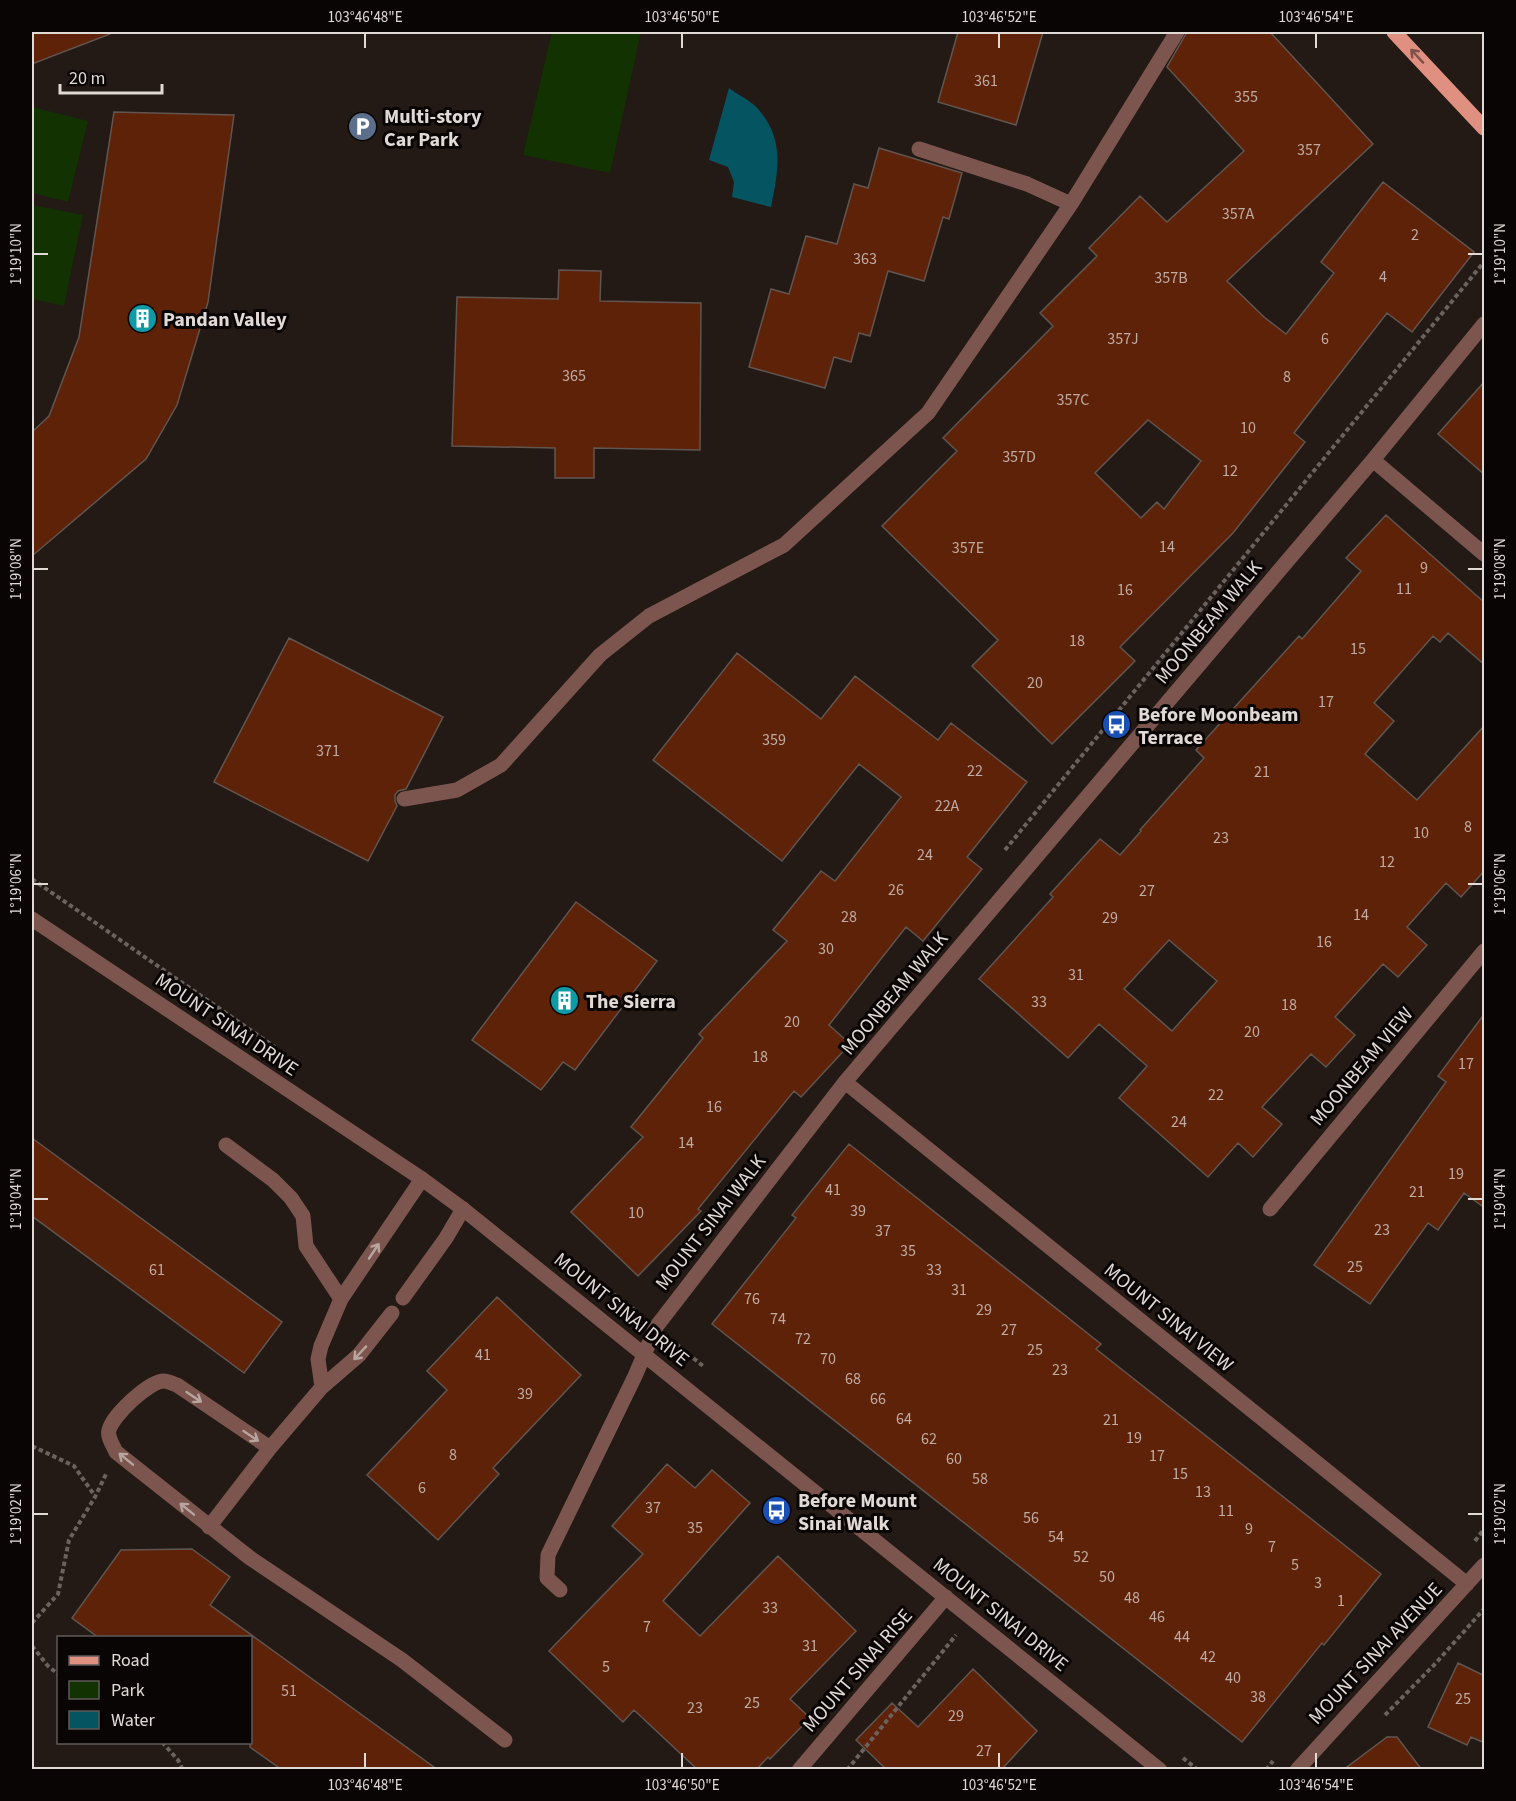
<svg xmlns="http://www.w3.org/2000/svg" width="1516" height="1801" font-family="'Source Sans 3',sans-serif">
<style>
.green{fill:#123201}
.water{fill:#045561}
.building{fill:#5e2209;stroke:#615550;stroke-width:1.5;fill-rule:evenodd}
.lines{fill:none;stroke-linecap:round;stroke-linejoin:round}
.path{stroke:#6a625e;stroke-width:4;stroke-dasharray:4.5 3;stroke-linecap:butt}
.service{stroke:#7c564e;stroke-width:15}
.minor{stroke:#7c564e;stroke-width:15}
.primary{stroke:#e09080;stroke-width:15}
.oneway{stroke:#7f5148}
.oneway2{stroke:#b8a5a0}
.ticks{fill:none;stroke:#e0d9d6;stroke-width:2}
.labels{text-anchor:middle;stroke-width:6;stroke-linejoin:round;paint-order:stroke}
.number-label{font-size:16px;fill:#c0aba3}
.poi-label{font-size:20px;font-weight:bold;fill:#e0d9d6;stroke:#090504;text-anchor:start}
.street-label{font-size:20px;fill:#e0d9d6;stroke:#090504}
.neatline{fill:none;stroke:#e0d9d6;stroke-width:2}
.ticks-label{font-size:15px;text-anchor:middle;fill:#e0d9d6}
</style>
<rect width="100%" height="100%" fill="#231915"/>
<path class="green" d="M552,32H641L610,173L523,155Z
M32,107L88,121L68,202L32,193Z
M32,205L83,215L64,306L32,299Z"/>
<path class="water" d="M729,88C738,95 752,101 759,110C785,140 778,172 771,207L732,197L734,182L728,167L709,160Z"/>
<path class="building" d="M32,32H110V34L32,64Z
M958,32H1043L1016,125L938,102Z
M1187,32H1270L1373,144L1227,281L1264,317L1286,334L1334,273L1321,262L1383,182L1474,252L1412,332L1387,313L1294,433L1305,442L1233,533L1120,647L1135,661L1052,744L972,666L998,640L882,526L957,451L943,438L1053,326L1040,313L1097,256L1089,248L1140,196L1167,222L1244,151L1167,67ZM1148,420L1201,461L1164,509L1157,502L1141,518L1095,473Z
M114,112L234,115L208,302L177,405L146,459L32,556V432L49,416L79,337Z
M879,148L962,173L949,219L943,217L924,281L888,271L870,336L859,333L851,362L834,357L825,388L749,367L771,289L789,294L806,236L837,244L854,184L868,188Z
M559,270L601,271L600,301L701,303L700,450L594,448V478H555V448L452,446L457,297L558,299Z
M1485,381V475L1438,434Z
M1386,515L1485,603V665L1448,633L1440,642L1433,636L1374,703L1394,721L1365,754L1417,800L1485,725V870L1461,897L1446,883L1407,927L1427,945L1398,977L1383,964L1335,1017L1355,1035L1326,1067L1311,1054L1262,1107L1282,1124L1253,1157L1238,1143L1208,1177L1119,1098L1147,1066L1099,1024L1068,1058L979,979L1053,897L1050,894L1100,839L1120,855L1141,831L1140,830L1204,758L1196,750L1299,636L1302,639L1361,571L1346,558ZM1169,940L1217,981L1172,1031L1124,989Z
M289,638L443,717L406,789L398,791L395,795V801L397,806L368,861L214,782Z
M737,653L821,719L855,676L938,740L951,723L1027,782L967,857L982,869L923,941L906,927L829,1025L850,1044L801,1097L794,1091L698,1209L701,1211L638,1276L571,1212L643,1137L631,1127L703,1038L699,1034L787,941L773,930L821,871L835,881L901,797L859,764L782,861L653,760Z
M576,902L657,961L575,1070L563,1062L541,1090L472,1040Z
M1485,1013V1208L1464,1193L1438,1230L1428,1223L1370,1304L1314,1265L1446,1082L1438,1076Z
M32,1138L282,1322L244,1373L32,1216Z
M849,1144L1101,1344L1096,1349L1381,1574L1324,1645L1322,1643L1242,1742L712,1324L796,1218L792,1215Z
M497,1297L581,1375L493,1468L499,1474L438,1540L367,1475L447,1390L427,1371Z
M667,1464L695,1488L712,1470L750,1503L663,1601L700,1636L778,1556L856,1631L790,1699L810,1718L770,1759L768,1757L756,1770H698L634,1710L623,1722L549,1651L643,1554L612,1526Z
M192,1549L230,1577L210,1605L438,1770H282L250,1747V1638H99L72,1618L121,1550Z
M1458,1663L1485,1676V1743L1471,1737L1467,1745L1428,1727Z
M973,1669L1037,1731L1001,1770H887L856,1740L892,1703L918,1727Z
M1387,1737H1397L1422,1770H1343Z"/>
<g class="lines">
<path class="path" d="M1005,850L1484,262
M32,879L275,1047
M608,1290L636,1311
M676,1344L703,1366
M32,1446L74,1466L95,1496
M1475,1541L1484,1529
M32,1623L58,1594L69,1540L95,1497L106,1474
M32,1646L48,1666L58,1674
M1385,1715L1435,1664L1484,1609
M162,1742L178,1760L183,1770
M1183,1758L1198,1770
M847,1770L956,1635
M1266,1770L1273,1761"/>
<path class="service" d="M919,149L1027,184L1071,204
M404,799L457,790L501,765L600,655L649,616L784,545L928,413L1071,204L1177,32
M226,1145L273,1180L291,1198L303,1216L306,1246L341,1299
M403,1298L446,1238L463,1209
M322,1387L318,1359L321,1346L341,1299L422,1179
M270,1448L177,1385C173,1384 168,1381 164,1381C149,1381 113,1415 109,1430C107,1437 113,1445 116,1452L250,1558L402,1660L505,1740
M209,1527L270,1448L322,1387L359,1355L392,1313"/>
<path class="minor" d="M1373,460L1484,554
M32,919L422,1179L463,1209L1160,1770
M845,1082L1467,1584
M1270,1209L1484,951
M560,1590L547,1578L548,1555L635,1376L656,1327L845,1082L1373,460L1484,324
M799,1770L946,1597
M1297,1770L1484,1565"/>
<path class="primary" d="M1394,32L1484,128"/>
</g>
<defs><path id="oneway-shaft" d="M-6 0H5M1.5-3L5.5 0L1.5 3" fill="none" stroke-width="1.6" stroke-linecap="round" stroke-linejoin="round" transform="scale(1.5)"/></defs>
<use class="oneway" href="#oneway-shaft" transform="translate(1417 56) rotate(-133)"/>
<g class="oneway2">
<use href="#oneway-shaft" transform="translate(374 1251) rotate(-56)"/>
<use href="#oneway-shaft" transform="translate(360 1353) rotate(133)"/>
<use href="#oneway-shaft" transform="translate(194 1397) rotate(34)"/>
<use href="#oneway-shaft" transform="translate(251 1436) rotate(34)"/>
<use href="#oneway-shaft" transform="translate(126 1459) rotate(-141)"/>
<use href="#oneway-shaft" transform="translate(187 1509) rotate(-141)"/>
</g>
<path class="ticks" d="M365,33V48M682,33V48M999,33V48M1316,33V48M33,254H48M1468,254H1483M33,569H48M1468,569H1483M33,884H48M1468,884H1483M33,1199H48M1468,1199H1483M33,1514H48M1468,1514H1483M365,1753V1768M682,1753V1768M999,1753V1768M1316,1753V1768"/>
<defs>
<symbol id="parking-disc" viewBox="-11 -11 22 22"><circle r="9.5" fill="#5c6f8a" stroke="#090504"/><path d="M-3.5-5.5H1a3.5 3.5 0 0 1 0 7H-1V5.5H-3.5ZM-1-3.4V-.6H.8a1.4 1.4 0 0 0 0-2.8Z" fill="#fff"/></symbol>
<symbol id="building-disc" viewBox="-11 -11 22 22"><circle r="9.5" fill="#0f9aa8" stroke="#090504"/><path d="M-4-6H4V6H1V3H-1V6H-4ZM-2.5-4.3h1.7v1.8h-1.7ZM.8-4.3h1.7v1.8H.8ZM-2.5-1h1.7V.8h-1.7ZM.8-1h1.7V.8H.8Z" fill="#fff"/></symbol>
<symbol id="bus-disc" viewBox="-11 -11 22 22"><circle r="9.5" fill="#1a4fb4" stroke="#090504"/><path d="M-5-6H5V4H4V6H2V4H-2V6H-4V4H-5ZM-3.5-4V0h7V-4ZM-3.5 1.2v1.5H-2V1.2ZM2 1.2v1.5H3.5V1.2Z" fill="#fff"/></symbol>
</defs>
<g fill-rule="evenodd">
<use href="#parking-disc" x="346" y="110" width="33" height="33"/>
<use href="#building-disc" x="126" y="302" width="33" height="33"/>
<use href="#bus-disc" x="1100" y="708" width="33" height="33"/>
<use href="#building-disc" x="548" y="984" width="33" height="33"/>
<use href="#bus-disc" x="760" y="1494" width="33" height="33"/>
</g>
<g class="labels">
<g class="number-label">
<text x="986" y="86">361</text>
<text x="1246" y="102">355</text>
<text x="1309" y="155">357</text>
<text x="1238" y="219">357A</text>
<text x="1415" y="240">2</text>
<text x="865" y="264">363</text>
<text x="1383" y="282">4</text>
<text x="1171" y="283">357B</text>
<text x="1123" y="344">357J</text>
<text x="1325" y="344">6</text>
<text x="574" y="381">365</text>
<text x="1287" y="382">8</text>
<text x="1073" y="405">357C</text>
<text x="1248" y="433">10</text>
<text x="1019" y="462">357D</text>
<text x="1230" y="476">12</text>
<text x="1167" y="552">14</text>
<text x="968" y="553">357E</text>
<text x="1424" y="573">9</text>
<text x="1404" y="594">11</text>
<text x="1125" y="595">16</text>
<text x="1077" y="646">18</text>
<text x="1358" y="654">15</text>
<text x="1035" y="688">20</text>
<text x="1326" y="707">17</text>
<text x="774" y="745">359</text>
<text x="328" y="756">371</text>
<text x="975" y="776">22</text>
<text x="1262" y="777">21</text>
<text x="947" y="811">22A</text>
<text x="1468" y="832">8</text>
<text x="1421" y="838">10</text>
<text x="1221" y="843">23</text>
<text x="925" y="860">24</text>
<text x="1387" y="867">12</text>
<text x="896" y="895">26</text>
<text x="1147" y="896">27</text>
<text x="1361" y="920">14</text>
<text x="849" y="922">28</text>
<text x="1110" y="923">29</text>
<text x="1324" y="947">16</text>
<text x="826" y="954">30</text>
<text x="1076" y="980">31</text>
<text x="1039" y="1007">33</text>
<text x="1289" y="1010">18</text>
<text x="792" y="1027">20</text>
<text x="1252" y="1037">20</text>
<text x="760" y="1062">18</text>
<text x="1466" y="1069">17</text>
<text x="1216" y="1100">22</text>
<text x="714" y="1112">16</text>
<text x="1179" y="1127">24</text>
<text x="686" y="1148">14</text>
<text x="1456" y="1179">19</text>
<text x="833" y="1195">41</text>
<text x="1417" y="1197">21</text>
<text x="858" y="1216">39</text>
<text x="636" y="1218">10</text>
<text x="1382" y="1235">23</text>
<text x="883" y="1236">37</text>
<text x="908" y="1256">35</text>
<text x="1355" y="1272">25</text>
<text x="157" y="1275">61</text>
<text x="934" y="1275">33</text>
<text x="959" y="1295">31</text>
<text x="752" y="1304">76</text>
<text x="984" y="1315">29</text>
<text x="778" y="1324">74</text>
<text x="1009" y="1335">27</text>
<text x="803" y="1344">72</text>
<text x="1035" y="1355">25</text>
<text x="483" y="1360">41</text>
<text x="828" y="1364">70</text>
<text x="1060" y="1375">23</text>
<text x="853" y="1384">68</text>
<text x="525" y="1399">39</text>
<text x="878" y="1404">66</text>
<text x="904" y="1424">64</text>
<text x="1111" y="1425">21</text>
<text x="1134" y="1443">19</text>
<text x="929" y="1444">62</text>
<text x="453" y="1460">8</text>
<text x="1157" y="1461">17</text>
<text x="954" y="1464">60</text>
<text x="1180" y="1479">15</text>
<text x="980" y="1484">58</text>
<text x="422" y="1493">6</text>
<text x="1203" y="1497">13</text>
<text x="653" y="1513">37</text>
<text x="1226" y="1516">11</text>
<text x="1031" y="1523">56</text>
<text x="695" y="1533">35</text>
<text x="1249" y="1534">9</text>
<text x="1056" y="1542">54</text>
<text x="1272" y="1552">7</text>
<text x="1081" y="1562">52</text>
<text x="1295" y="1570">5</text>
<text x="1107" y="1582">50</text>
<text x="1318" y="1588">3</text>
<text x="1132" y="1603">48</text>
<text x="1341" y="1606">1</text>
<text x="770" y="1613">33</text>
<text x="1157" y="1622">46</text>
<text x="647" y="1632">7</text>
<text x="1182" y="1642">44</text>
<text x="810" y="1651">31</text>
<text x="1208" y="1662">42</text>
<text x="606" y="1672">5</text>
<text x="1233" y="1683">40</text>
<text x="289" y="1696">51</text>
<text x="1258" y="1702">38</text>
<text x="1463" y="1704">25</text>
<text x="752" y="1708">25</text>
<text x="695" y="1713">23</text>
<text x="956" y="1721">29</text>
<text x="984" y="1756">27</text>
</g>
<g class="poi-label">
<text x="384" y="123">Multi-story<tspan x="384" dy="23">Car Park</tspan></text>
<text x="163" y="326">Pandan Valley</text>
<text x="1138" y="721">Before Moonbeam<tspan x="1138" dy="23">Terrace</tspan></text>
<text x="586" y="1008">The Sierra</text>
<text x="798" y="1507">Before Mount<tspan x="798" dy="23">Sinai Walk</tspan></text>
</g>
<g class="street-label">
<text transform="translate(1208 622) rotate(-50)" y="7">MOONBEAM WALK</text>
<text transform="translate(894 993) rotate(-50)" y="7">MOONBEAM WALK</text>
<text transform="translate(227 1024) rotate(34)" y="7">MOUNT SINAI DRIVE</text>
<text transform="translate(1361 1066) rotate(-50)" y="7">MOONBEAM VIEW</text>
<text transform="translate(710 1222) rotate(-52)" y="7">MOUNT SINAI WALK</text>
<text transform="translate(622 1309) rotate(39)" y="7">MOUNT SINAI DRIVE</text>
<text transform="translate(1169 1317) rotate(39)" y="7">MOUNT SINAI VIEW</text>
<text transform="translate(1001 1614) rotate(39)" y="7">MOUNT SINAI DRIVE</text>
<text transform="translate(1375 1653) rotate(-47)" y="7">MOUNT SINAI AVENUE</text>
<text transform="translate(857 1670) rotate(-49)" y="7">MOUNT SINAI RISE</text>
</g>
</g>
<rect width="1516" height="1801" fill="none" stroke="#090504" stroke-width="66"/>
<rect x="57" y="1636" width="195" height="108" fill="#090504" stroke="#5f5a58" stroke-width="1.5"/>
<rect x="69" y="1656" width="30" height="9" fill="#e09080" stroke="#5f5a58" stroke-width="1.5"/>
<text x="111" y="1666" font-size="18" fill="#e0d9d6">Road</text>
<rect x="69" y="1681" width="30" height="18" fill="#123201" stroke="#5f5a58" stroke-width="1.5"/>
<text x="111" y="1696" font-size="18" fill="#e0d9d6">Park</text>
<rect x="69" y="1711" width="30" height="18" fill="#045561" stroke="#5f5a58" stroke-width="1.5"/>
<text x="111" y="1726" font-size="18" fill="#e0d9d6">Water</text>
<path d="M60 84v9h102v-9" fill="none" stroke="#e0d9d6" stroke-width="3"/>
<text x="69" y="84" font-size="18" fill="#e0d9d6" stroke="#090504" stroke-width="4.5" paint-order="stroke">20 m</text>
<rect x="33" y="33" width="1450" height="1735" class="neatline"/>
<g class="ticks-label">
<text x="365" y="22">103°46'48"E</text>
<text x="682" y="22">103°46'50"E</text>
<text x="999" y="22">103°46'52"E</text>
<text x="1316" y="22">103°46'54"E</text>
<text transform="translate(16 254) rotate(-90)" y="5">1°19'10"N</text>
<text transform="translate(1500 254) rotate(-90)" y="5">1°19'10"N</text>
<text transform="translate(16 569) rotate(-90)" y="5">1°19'08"N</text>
<text transform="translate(1500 569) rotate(-90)" y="5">1°19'08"N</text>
<text transform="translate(16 884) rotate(-90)" y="5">1°19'06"N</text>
<text transform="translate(1500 884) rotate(-90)" y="5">1°19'06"N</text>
<text transform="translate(16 1199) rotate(-90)" y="5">1°19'04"N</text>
<text transform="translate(1500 1199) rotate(-90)" y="5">1°19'04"N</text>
<text transform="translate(16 1514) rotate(-90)" y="5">1°19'02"N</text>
<text transform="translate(1500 1514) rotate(-90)" y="5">1°19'02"N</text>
<text x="365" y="1790">103°46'48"E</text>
<text x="682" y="1790">103°46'50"E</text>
<text x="999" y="1790">103°46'52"E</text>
<text x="1316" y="1790">103°46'54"E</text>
</g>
</svg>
